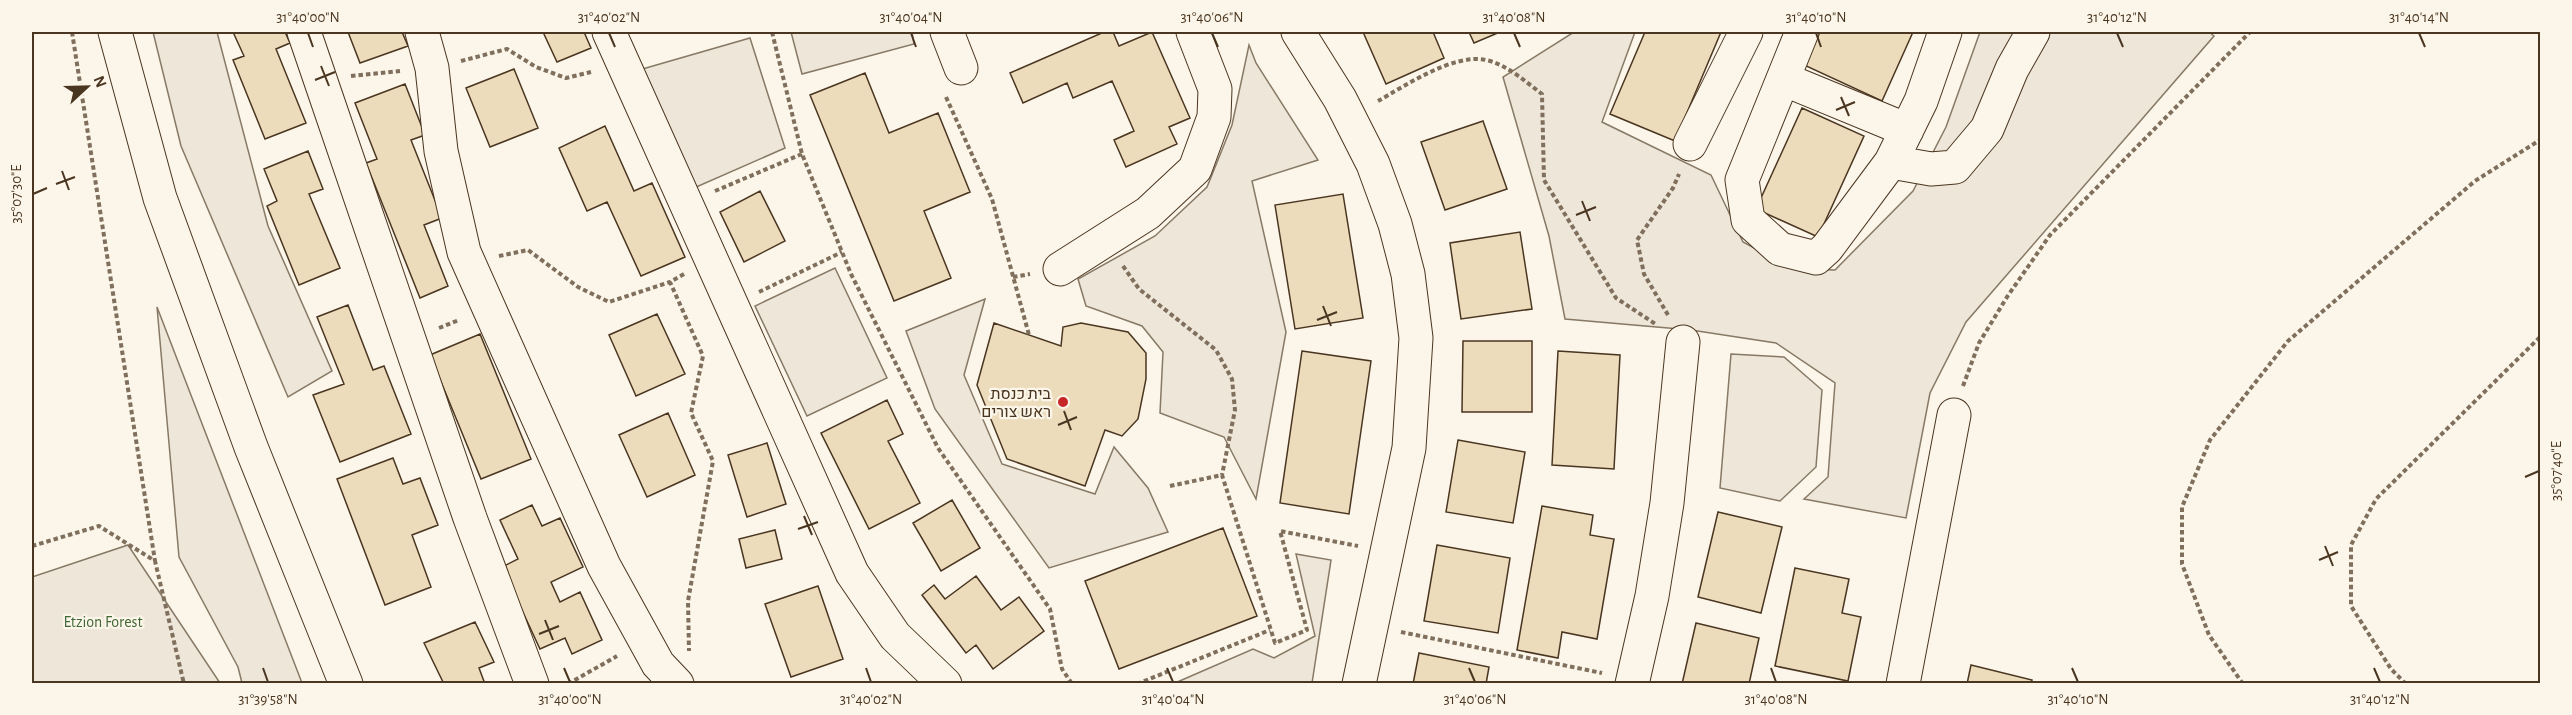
<svg xmlns="http://www.w3.org/2000/svg" width="2572" height="715" font-family="'Alegreya Sans',Heebo,sans-serif">
<style>
.green{fill:#ede6d9;stroke:#887966;stroke-width:1.5}
.building{fill:#ecdcbc;stroke:#4a3520;stroke-width:1.5}
.lines{fill:none;stroke-linecap:round;stroke-linejoin:round}
.minor-casing{stroke:#4a3520;stroke-width:35}
.path{stroke:#7f6f5c;stroke-width:4;stroke-dasharray:4.5 3;stroke-linecap:butt}
.minor{stroke:#fbf6e9;stroke-width:33}
.ticks{fill:none;stroke:#4a3520;stroke-width:2}
.poi-dot{fill:#c62828;stroke:#fbf6e9;stroke-width:2}
.labels{text-anchor:middle;stroke-width:4.5;stroke-linejoin:round;paint-order:stroke}
.poi-label{font-size:16px;fill:#4a3520;stroke:#fbf6e9;text-anchor:end}
.park-label{font-size:16px;fill:#436837;stroke:#fbf6e9}
.neatline{fill:none;stroke:#4a3520;stroke-width:2}
.ticks-label{font-size:15px;text-anchor:middle;fill:#4a3520}
</style>
<rect width="100%" height="100%" fill="#fbf6e9"/>
<path class="green" d="M153,32H217L268,226L332,371L288,397L181,146Z
M791,32H912L914,44L802,74Z
M1574,32H1635L1602,122L1711,175L1743,242L1793,269L1835,270L1913,191L1946,127L1980,32H2209L2214,36L1966,322L1930,393L1906,518L1804,499L1828,477L1835,383L1776,343L1691,330L1565,319L1549,236L1503,77Z
M750,38L785,148L694,188L639,70Z
M1249,45L1256,63L1318,160L1252,181L1286,332L1256,499L1224,437L1160,413L1163,352L1142,326L1086,306L1078,279L1155,236L1207,187L1232,125Z
M835,268L887,378L807,416L755,306Z
M985,299L964,375L1002,464L1095,494L1114,447L1148,488L1168,532L1049,568L935,409L906,331Z
M157,307L302,683H242L238,667L179,557Z
M1731,354L1784,357L1822,390L1816,467L1780,501L1720,488Z
M128,545L220,683H32V577Z
M1296,554L1331,560L1312,683H1175L1253,649L1274,658L1315,636Z"/>
<path class="building" d="M233,32H285L290,43L276,49L306,123L265,139L233,60L244,56Z
M348,32H402L408,46L360,63Z
M543,32H584L591,48L557,62Z
M1104,32H1113L1119,46L1152,32L1190,118L1169,127L1177,144L1126,167L1114,140L1134,131L1112,81L1073,98L1067,83L1023,103L1010,73Z
M1363,32H1433L1444,58L1386,84Z
M1469,32H1500L1474,43Z
M1645,32H1721L1675,141L1610,114Z
M1820,32H1913L1882,101L1804,65Z
M514,69L538,128L490,147L466,88Z
M865,73L889,133L938,113L970,192L924,211L951,278L894,301L810,95Z
M405,84L425,135L411,140L442,218L424,225L448,286L420,298L366,163L377,159L355,103Z
M1802,108L1864,136L1818,237L1756,209Z
M1483,121L1507,189L1445,210L1421,142Z
M605,126L634,191L652,183L685,257L641,276L607,202L587,211L559,148Z
M308,151L323,189L309,194L340,268L299,285L267,206L277,201L264,169Z
M760,191L785,241L744,262L720,212Z
M1343,194L1363,318L1295,329L1275,205Z
M1520,232L1532,309L1461,319L1450,243Z
M348,305L373,370L384,366L411,434L340,462L313,395L344,384L317,317Z
M657,314L685,374L636,396L609,335Z
M994,323L1061,346L1063,327L1081,323L1128,332L1146,353V379L1138,419L1122,436L1105,430L1085,486L1007,459L977,385Z
M480,334L531,459L481,479L430,355Z
M1463,341H1532V412H1462Z
M1302,351L1371,361L1349,514L1280,503Z
M1558,351L1620,355L1614,469L1552,465Z
M887,400L903,434L888,441L920,503L869,529L821,433Z
M668,413L695,475L647,497L619,435Z
M1458,440L1525,452L1513,523L1446,512Z
M767,443L786,504L747,517L728,455Z
M393,458L403,484L420,478L438,525L412,535L431,587L385,605L337,479Z
M952,500L980,548L941,571L913,523Z
M532,505L542,526L560,518L583,567L551,582L560,602L580,592L602,640L572,654L565,638L540,649L502,567L518,559L500,520Z
M1542,506L1593,515L1590,535L1614,539L1597,639L1562,632L1558,658L1517,650Z
M1718,512L1782,527L1761,613L1698,597Z
M1223,528L1257,616L1119,669L1085,581Z
M775,530L782,559L746,568L739,539Z
M1437,545L1510,558L1498,633L1424,621Z
M1795,568L1849,579L1842,613L1861,617L1848,681L1775,666Z
M976,576L1001,610L1019,597L1044,631L993,669L976,645L966,653L922,595L934,585L945,599Z
M818,586L843,659L791,677L765,604Z
M475,622L494,662L479,668L485,684H444L424,643Z
M1696,623L1759,638L1749,684H1682Z
M1419,653L1489,667L1486,684H1413Z
M1971,665L2032,680L2031,684H1967Z"/>
<g class="lines">
<defs>
<path id="minor" d="M115,32L160,198L251,447L346,684
M304,32L470,518L532,684
M422,32L432,68L441,151L464,252L604,566L658,664L677,684
M609,32L852,573L895,636L945,684
M947,32L961,68
M1298,32L1340,99L1373,164L1395,224L1408,274L1416,338L1409,448L1359,684
M1802,32L1742,180L1748,220L1780,249L1816,258L1827,248L1891,162L1921,101L1945,32
M1783,79L1907,130
M1690,144L1746,32
M1891,162L1931,169L1955,167L1987,129L2012,69L2033,32
M1060,269L1148,213L1195,169L1214,117L1215,89L1193,32
M1632,684L1652,596L1667,503L1683,342
M1903,684L1954,415"/>
</defs>
<use href="#minor" class="minor-casing"/>
<path class="path" d="M72,32L155,561
M772,32L802,154L851,274L938,448L1050,609L1062,669L1072,684
M461,61L507,49L536,67L566,78L591,72
M351,76L400,71
M946,97L992,199L1029,335
M1378,101C1405,86 1453,53 1486,60C1506,64 1526,82 1542,94L1544,180L1616,298L1657,325
M715,191L802,154
M499,256L528,250L578,287L609,302L670,282
M1123,266L1139,289L1216,350L1232,379L1235,410L1222,475
M684,274L670,282L703,356L691,413L713,461L688,601L689,651
M1013,277L1030,274
M759,292L842,252
M1668,315L1644,274L1637,240L1673,188L1679,174
M439,328L459,320
M1963,386L1979,343L2007,297L2050,235L2250,32
M1170,486L1222,475L1275,643L1307,630L1280,531L1358,546
M32,546L99,526L155,561L184,684
M1401,632L1602,673
M568,684L617,656
M1137,684L1270,630
M2243,684L2209,635L2182,564V507L2210,440L2288,341L2475,181L2540,140
M2406,684L2391,669L2351,606V545L2376,499L2540,337"/>
<use href="#minor" class="minor"/>
</g>
<path class="ticks" d="M308,33L313,47M609,33L615,47M911,33L916,47M1212,33L1218,47M1514,33L1520,47M1816,33L1821,47M2117,33L2123,47M2419,33L2425,47M321,66L329,86M315,80L335,72M1841,97L1849,116M1836,110L1855,102M62,171L69,190M56,184L75,177M33,194L47,188M1582,201L1590,221M1576,215L1596,207M1323,306L1331,326M1317,320L1337,312M1064,411L1071,430M1058,425L1077,417M2525,477L2539,471M804,516L812,535M798,529L818,522M2325,546L2333,566M2319,560L2338,552M545,620L553,640M539,634L559,626M263,668L268,682M564,668L570,682M866,668L871,682M1167,668L1173,682M1469,668L1475,682M1771,668L1776,682M2072,668L2078,682M2374,668L2380,682"/>
<circle class="poi-dot" cx="1063" cy="402" r="6"/>
<g class="labels">
<g class="poi-label">
<text x="1051" y="399">בית כנסת<tspan x="1051" dy="18">ראש צורים</tspan></text>
</g>
<g class="park-label">
<text x="103" y="627">Etzion Forest</text>
</g>
</g>
<rect width="2572" height="715" fill="none" stroke="#fbf6e9" stroke-width="66"/>
<g transform="translate(87 87) rotate(68)" stroke="#fbf6e9" stroke-width="4.5" paint-order="stroke">
<path d="M0-4.5L10 22L0 15L-10 22Z" fill="#4a3520"/>
<text y="-9" font-size="16" font-weight="bold" text-anchor="middle" fill="#4a3520">N</text>
</g>
<rect x="33" y="33" width="2506" height="649" class="neatline"/>
<g class="ticks-label">
<text x="308" y="22">31°40'00"N</text>
<text x="609" y="22">31°40'02"N</text>
<text x="911" y="22">31°40'04"N</text>
<text x="1212" y="22">31°40'06"N</text>
<text x="1514" y="22">31°40'08"N</text>
<text x="1816" y="22">31°40'10"N</text>
<text x="2117" y="22">31°40'12"N</text>
<text x="2419" y="22">31°40'14"N</text>
<text transform="translate(16 194) rotate(-90)" y="5">35°07'30"E</text>
<text transform="translate(2556 471) rotate(-90)" y="5">35°07'40"E</text>
<text x="268" y="704">31°39'58"N</text>
<text x="570" y="704">31°40'00"N</text>
<text x="871" y="704">31°40'02"N</text>
<text x="1173" y="704">31°40'04"N</text>
<text x="1475" y="704">31°40'06"N</text>
<text x="1776" y="704">31°40'08"N</text>
<text x="2078" y="704">31°40'10"N</text>
<text x="2380" y="704">31°40'12"N</text>
</g>
</svg>
